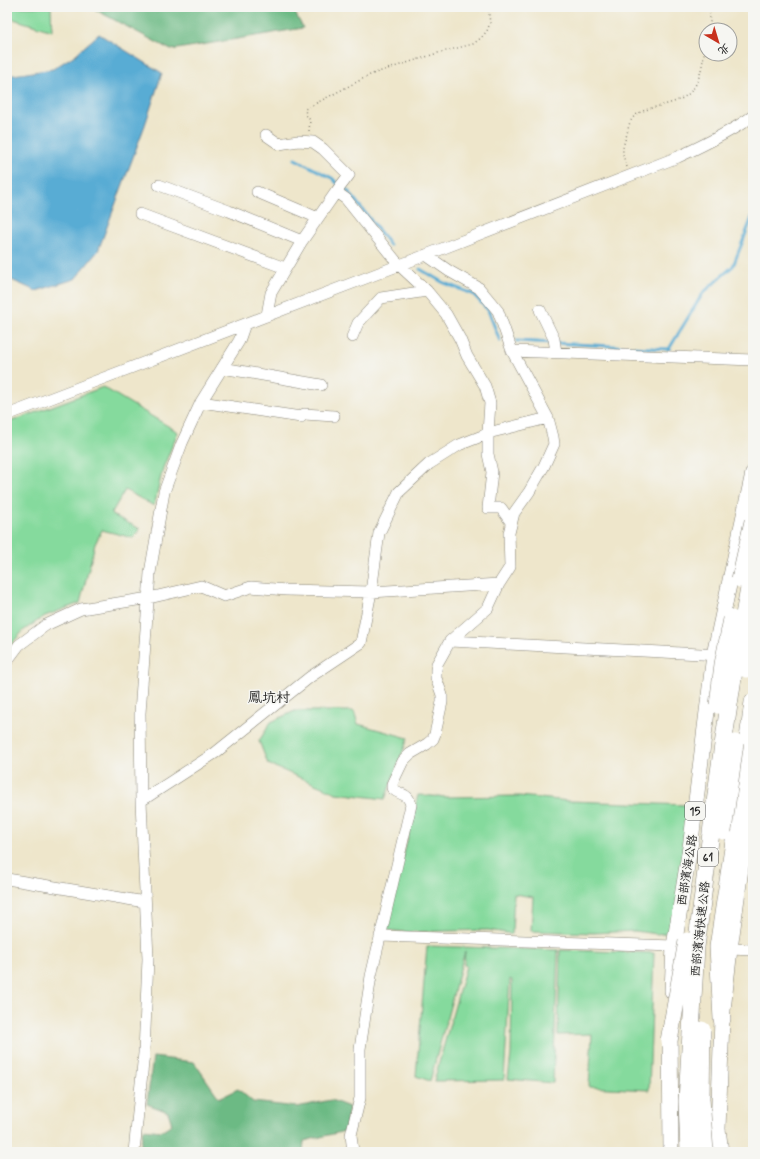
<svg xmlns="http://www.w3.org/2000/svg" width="760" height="1159" font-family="Mynerve,'LXGW WenKai TC',sans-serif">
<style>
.green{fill:#85da9d;stroke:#507b5c}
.forest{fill:#6cba84;stroke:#446b50}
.water{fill:#58acd4;stroke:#3a6478}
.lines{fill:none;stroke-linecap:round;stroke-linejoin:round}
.stream{stroke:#58acd4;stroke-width:3}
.minor-casing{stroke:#858174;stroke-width:12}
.major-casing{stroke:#858174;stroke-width:16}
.highway-casing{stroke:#858174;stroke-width:18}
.path{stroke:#858174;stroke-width:1.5;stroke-dasharray:1 3;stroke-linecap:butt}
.minor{stroke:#fff;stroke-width:11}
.major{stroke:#fff;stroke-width:15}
.highway{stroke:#fff;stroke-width:17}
.highway-bridge-casing{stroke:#858174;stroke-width:18;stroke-linecap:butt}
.highway-bridge{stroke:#fff;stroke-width:17}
.labels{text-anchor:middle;stroke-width:3;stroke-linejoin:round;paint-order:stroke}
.shield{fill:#f6f6f2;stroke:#5d5d5c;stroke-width:1}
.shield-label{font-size:11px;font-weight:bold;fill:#1c1c1c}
.street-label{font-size:12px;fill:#1c1c1c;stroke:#f6f6f2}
.quarter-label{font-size:14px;fill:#1c1c1c;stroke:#f6f6f2}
</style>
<rect width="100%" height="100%" fill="#f6f6f2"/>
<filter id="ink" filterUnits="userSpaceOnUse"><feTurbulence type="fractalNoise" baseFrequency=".025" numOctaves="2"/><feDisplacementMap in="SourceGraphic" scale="8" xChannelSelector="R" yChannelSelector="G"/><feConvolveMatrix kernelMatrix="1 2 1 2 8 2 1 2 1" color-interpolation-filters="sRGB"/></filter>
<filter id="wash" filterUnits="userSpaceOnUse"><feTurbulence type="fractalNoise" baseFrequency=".012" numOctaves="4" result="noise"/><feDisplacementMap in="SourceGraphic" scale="16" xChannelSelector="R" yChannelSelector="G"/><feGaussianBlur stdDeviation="0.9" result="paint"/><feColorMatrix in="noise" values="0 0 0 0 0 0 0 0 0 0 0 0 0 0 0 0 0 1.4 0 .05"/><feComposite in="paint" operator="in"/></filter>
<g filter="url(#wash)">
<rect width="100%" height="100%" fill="#eee6cb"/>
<path class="green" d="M7,7H51L52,31L7,17Z
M103,387L178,432L163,468L154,506L125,490L111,514L140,529L133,538L102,530L95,544L80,603L45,616L24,630L7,649V423Z
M295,711H354L358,724L408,738L385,799L336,793L268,764L259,741L271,722Z
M418,795L445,797L519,796L569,801L688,805L675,932L656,934L635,931L594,933L531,931L533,897L514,894L512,934L488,930L406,932L386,930Z
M427,946L558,950L553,1083L508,1079L511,1054L512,980L510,979L504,1080L434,1081L466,966L464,965L465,951L430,1081L416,1076Z
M560,950L654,953L649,1090L589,1087L592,1034L558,1035Z"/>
<path class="forest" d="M90,7H292L303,28L171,50Z
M153,1057L194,1062L219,1098L238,1089L253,1102L297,1107L331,1100L349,1107L345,1131L304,1141L303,1152H140L143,1129L161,1131L172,1124L168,1112L147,1104Z"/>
<path class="water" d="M99,34L162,73L145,125L98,251L75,279L36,291L7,278V76L53,69L75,55Z"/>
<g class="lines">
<path class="stream" d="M295,159L332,178L338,184
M343,187L348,191L390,245
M420,269L444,283L473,294L488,310L500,341
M517,341L669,349L703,293L733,266L753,215"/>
</g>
</g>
<g filter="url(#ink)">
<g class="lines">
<defs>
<path id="minor" d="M266,135L279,144L298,141L313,142L323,149L349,175L336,192
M159,185L229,211L302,241
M257,192L318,218
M140,214L285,268
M540,310L554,339L556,352
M267,315L271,293L302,241L336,192L346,199L399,265L427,291L446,314L460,339L467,356L485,386L490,403L488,433V454L492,472L488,508H501L511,522
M352,337L358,323L381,298L427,291
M512,351L753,360
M222,368L321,385
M201,402L301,417L304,414L334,416
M7,415L426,255L678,157C704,145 729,133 753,116
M450,641L720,655
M7,661L19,645L46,625L81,609L149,598L201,586L224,596L251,587L286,590L371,592L499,584
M141,801L215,753L310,677L361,643L371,592L379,533L399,492L429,464L459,445L492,432L548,418
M7,879L145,902
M380,936L674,946
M730,949L753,950
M134,1152L144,1053L148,959L141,801L140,713L150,573L164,492L182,443L201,402L239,341L245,324
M353,1152L351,1135L360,1098V1049L371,976L411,805C408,792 400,796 392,788V784L403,761L410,754L427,744L433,739L435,734L442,702V695L436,678V670L437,664L450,641L488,608L499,584L510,567L509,533L514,513L529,492L544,466L554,444L553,437L548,418L512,351L498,311L479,288L449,271L426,255"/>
<path id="major" d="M672,991L674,946L691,841L714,655L753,473
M670,1029L671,1152
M721,1152L718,1129L722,1019L730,949L753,781"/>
<path id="highway" d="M722,1019L718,947L733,848L753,702"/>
</defs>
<use href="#minor" class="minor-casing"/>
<use href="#major" class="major-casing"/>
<use href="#highway" class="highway-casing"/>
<path class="path" d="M708,30L710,22L709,7
M309,131L310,120L306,115L305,109L372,74L438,53L473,44L481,38L487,31L490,23L488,7
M627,167C621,152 622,149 627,134C628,129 629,123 632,119C642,104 679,108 692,90C702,78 703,58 706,43"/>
<use href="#minor" class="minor"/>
<use href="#major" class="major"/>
<use href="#highway" class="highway"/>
<defs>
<path id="highway-bridge" d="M740,579L753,521
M746,669L753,637
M718,705L723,664L732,619
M723,831L735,743
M702,1030L701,1099L705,1152
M669,1041L687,941
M689,1152L687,1101L696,947L719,772L734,671L753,565"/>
</defs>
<use href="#highway-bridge" class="highway-bridge-casing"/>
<use href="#highway-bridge" class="highway-bridge"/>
</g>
</g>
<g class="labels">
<g class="shield">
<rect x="685" y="802" width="20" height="18" rx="3"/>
<rect x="698" y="848" width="20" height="18" rx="3"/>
</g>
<g class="shield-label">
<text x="695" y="815">15</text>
<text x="708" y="861">61</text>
</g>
<g class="street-label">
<text transform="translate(687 870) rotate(-81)" y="4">西部濱海公路</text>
<text transform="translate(700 929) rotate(-84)" y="4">西部濱海快速公路</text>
</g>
<g class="quarter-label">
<text x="269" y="702">鳳坑村</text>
</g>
</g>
<rect width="760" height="1159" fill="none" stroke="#f6f6f2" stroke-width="24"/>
<g transform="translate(718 42) rotate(142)"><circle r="19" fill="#f6f6f2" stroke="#9f9f9c"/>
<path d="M0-3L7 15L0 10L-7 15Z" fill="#c8321e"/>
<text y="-6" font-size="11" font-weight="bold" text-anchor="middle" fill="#1c1c1c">北</text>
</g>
</svg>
